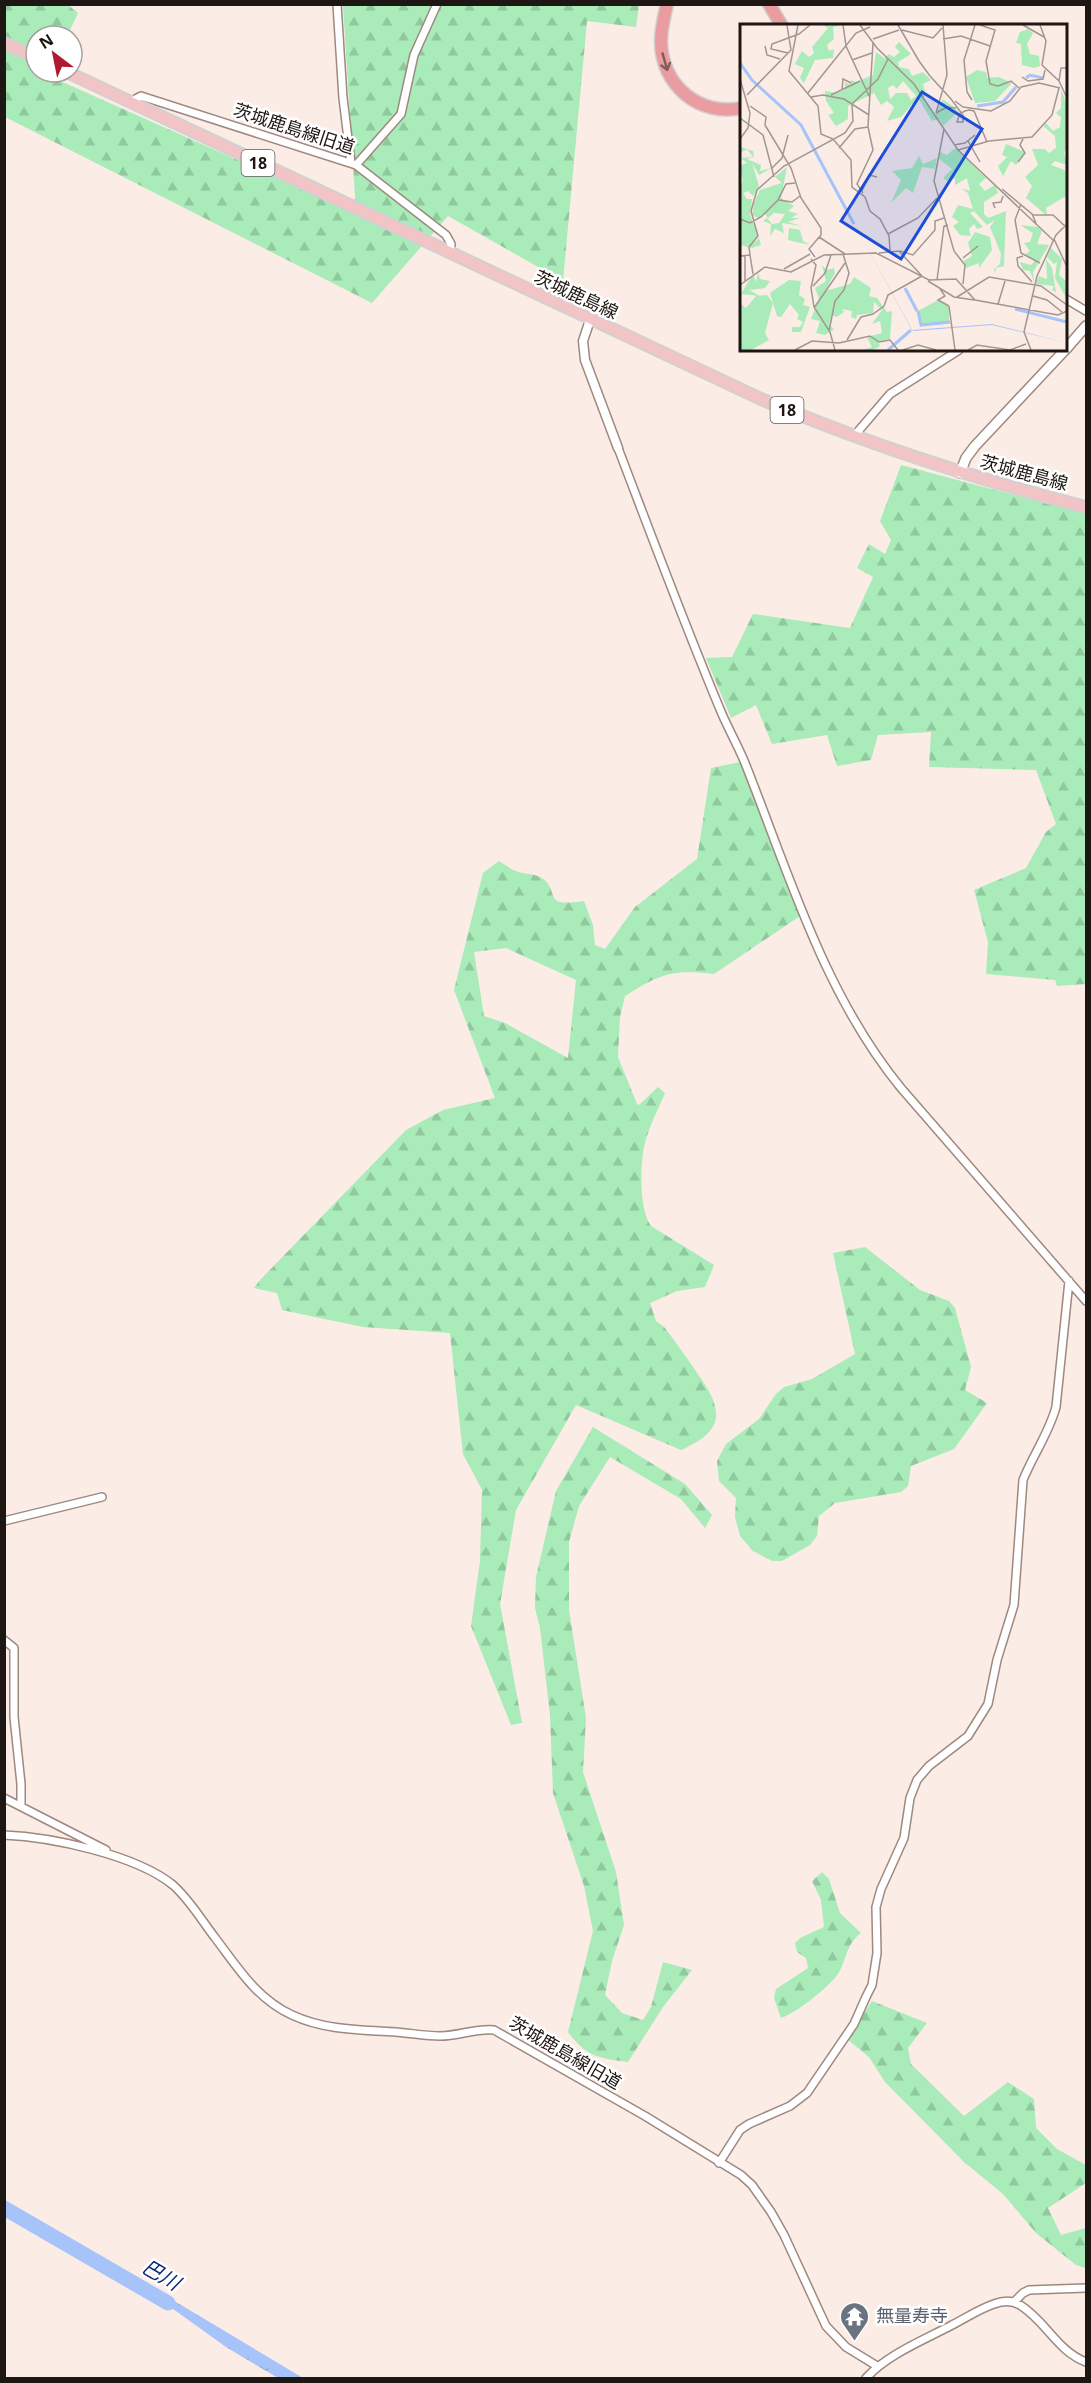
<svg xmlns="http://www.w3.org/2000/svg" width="1091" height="2383" font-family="'Noto Sans','Noto Sans JP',sans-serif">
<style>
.forest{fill:url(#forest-firs);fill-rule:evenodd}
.water{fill:url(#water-ripples)}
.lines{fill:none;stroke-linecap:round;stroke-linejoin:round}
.river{stroke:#a6c3fa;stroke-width:15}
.minor-casing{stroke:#9f887f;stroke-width:10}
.tertiary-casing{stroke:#9f887f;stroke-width:11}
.secondary-casing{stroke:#9f887f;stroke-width:12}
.primary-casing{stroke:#d2d0d0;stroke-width:14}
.motorway-casing{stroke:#d2d0d0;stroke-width:15}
.minor{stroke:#fff;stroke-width:7}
.tertiary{stroke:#fff;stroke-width:8}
.secondary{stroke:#fff;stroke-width:9}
.primary{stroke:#f2c4c6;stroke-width:10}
.motorway{stroke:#ea9da0;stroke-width:12}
.oneway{stroke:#845a59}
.labels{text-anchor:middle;stroke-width:5;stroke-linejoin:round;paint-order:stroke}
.shield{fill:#fff;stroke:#625c59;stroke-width:1.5}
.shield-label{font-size:16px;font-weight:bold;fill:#1e1612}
.street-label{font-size:18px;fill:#1e1612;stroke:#fff}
.worship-label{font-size:18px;fill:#5b616d;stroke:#fff;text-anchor:start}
.water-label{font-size:20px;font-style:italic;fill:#092b77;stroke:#fff}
.inset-river{fill:none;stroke:#a6c3fa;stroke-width:3}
.inset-road{fill:none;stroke:#a39691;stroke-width:1.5}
.view{fill:#1d4ed8;fill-opacity:0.15;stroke:#1d4ed8;stroke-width:3}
.inset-edge{fill:none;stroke:#1e1612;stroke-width:3}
</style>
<defs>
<pattern id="forest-firs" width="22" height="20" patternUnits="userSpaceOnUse" patternTransform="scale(1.5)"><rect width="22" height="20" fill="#a9ebb9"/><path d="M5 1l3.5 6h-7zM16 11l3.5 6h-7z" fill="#91c99e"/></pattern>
<pattern id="water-ripples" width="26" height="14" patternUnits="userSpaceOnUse" patternTransform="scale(1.5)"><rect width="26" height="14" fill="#a6c3fa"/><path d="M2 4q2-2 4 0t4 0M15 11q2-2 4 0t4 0" fill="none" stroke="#8ea7d5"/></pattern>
</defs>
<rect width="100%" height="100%" fill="#fbece6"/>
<path class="forest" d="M4,5H68L78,13L67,36H36V72H50L49,76L356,213L343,5H639L636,27L587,21L563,281L448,216L372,303L5,117Z
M901,465L1086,514V984L1057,986L1055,980L986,974L988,942L974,890L1026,868L1046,832L1056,824L1036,770L929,767L931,732L878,735L871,760L837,766L827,735L772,744L756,705L731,718L706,658L732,657L753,614L850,628L873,577L857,568L869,544L885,554L891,540L880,521Z
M740,762L800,916L714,974C672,969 660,974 625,996L620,1017L618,1057L637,1104L639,1105L658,1087L665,1093C658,1110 648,1128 644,1147C640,1167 639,1209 651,1226L714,1265L705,1287L677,1291L650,1303L656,1321L664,1327C675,1341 685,1355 695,1370C721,1406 730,1429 681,1450L576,1405L516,1510L500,1604L522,1723L511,1725L471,1626L480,1561L482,1490L463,1454L450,1333L363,1327L282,1310L277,1293L254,1288L260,1280L406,1130L443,1110L495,1098L454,990L483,873L499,861C504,864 510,869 516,871C523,874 532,873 540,877C563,890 538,908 584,901L593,925L595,945L605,949L635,907L697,859L711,768ZM506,948L576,980L568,1058L505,1023L484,1016L474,952Z
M865,1247L920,1290L949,1301L955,1308L971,1367L965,1390L987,1403L954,1449L911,1466L908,1486L901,1492L835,1503L819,1516L817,1536L810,1545L782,1561H772L753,1551L740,1536L735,1517L736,1498L719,1481L717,1461L726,1444L759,1419L776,1394L784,1387L812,1379L855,1354L833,1253Z
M593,1427L685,1484L712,1515L705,1528L681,1499L610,1457L579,1506L569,1542V1610L586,1718L583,1772L616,1872L624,1925L612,1961L605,1995L622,2013L643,2020L651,2007L663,1962L692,1970L663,2007L628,2062C598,2058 587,2057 568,2032L593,1931L584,1886L553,1793L550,1715L540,1628L535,1608L536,1577L556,1491Z
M822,1872L829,1879L840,1913L861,1933C846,1944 847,1959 838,1974C829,1987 795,2014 781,2018L774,1998L776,1989L808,1968L806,1958L797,1952L795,1943L800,1938L824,1927L821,1900L812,1881Z
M872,2001L927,2023L908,2048L911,2064L964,2116L1008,2082L1034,2099L1036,2128L1057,2149L1086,2165V2183L1048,2208L1061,2235L1086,2228V2268L1076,2265L1036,2233L1003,2194L964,2162L885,2082L869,2057L847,2039Z"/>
<path class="water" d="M134,2281L176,2302L303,2378H278L226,2347Z"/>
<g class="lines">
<path class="river" d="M4,2208L168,2303"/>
<defs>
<path id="minor" d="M337,4L343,98L351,163
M130,102L141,96L356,165L446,235L451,244L450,253
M356,165L401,114L414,55L437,4
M1066,299L1086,311
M854,436L890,394L959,350
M618,448C652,537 685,626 722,714C729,730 738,746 745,763C789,874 824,994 901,1088L1086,1301
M4,1521L102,1497
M4,1640L14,1648V1717L21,1784V1805
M4,1798L106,1850
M4,1835C52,1837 136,1855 173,1885C190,1900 202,1921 216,1939C238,1968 257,1999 292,2015C324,2030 360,2030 395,2032C410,2033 425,2036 440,2036C459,2036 476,2028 494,2030L645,2116L741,2175L752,2185L771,2212L784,2235L826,2326L846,2347L877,2366
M719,2163L740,2130L749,2124L790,2106L807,2093L854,2024L866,1997L872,1985L877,1953L876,1907L881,1889L904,1838L910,1798L917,1780L929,1766L968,1736L988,1704L997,1660L1014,1605L1023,1480C1033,1455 1049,1433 1056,1407L1069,1281
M1014,2302L1023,2293L1029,2290L1086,2288
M866,2378C888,2354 924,2340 952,2325C966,2318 979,2309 994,2304C1002,2301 1012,2300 1020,2305C1046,2321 1057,2351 1086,2362"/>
<path id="tertiary" d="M590,320L583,341L585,360L618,448"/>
<path id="secondary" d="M1066,349L1086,326
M960,473L966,458L975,446L1065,350"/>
<path id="primary" d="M4,43L36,57
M67,72L761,399C867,444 975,479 1086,507"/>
<path id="motorway" d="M667,4C664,17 661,29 661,41C661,85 699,117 742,108
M769,4L782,26"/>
</defs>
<use href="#minor" class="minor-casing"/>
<use href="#tertiary" class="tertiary-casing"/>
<use href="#secondary" class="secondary-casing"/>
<use href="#primary" class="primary-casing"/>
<use href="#motorway" class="motorway-casing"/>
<use href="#minor" class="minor"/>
<use href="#tertiary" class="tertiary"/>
<use href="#secondary" class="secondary"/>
<use href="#primary" class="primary"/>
<use href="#motorway" class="motorway"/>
</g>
<defs><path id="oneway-shaft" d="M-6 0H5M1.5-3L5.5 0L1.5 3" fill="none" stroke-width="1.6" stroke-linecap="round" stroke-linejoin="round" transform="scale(1.5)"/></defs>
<use class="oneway" href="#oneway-shaft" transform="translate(665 62) rotate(74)"/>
<defs>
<symbol id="temple-pin" viewBox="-11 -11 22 30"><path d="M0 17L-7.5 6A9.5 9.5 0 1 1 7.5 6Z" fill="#6b7280" stroke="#fff"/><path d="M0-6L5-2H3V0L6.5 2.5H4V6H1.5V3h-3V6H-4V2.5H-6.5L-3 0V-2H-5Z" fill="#fff"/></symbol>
</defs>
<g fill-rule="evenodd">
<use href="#temple-pin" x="838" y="2300" width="33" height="45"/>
</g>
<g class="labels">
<g class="shield">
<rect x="241.5" y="150" width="33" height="26" rx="4.5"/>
<rect x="770.5" y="397" width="33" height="26" rx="4.5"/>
</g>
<g class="shield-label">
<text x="258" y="169">18</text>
<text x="787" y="416">18</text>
</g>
<g class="street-label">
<text transform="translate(294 129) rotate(18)" y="6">茨城鹿島線旧道</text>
<text transform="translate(576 295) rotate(25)" y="6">茨城鹿島線</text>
<text transform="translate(1024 473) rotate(15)" y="6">茨城鹿島線</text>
<text transform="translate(565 2053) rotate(30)" y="6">茨城鹿島線旧道</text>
</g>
<g class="worship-label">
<text x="876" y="2322">無量寿寺</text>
</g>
<g class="water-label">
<text transform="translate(161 2275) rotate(30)" y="7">巴川</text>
</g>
</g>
<g transform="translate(740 24)">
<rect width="327" height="327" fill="#fbece6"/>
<path d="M27,271L33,279L25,309L29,316L11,326H0V279L6,284L16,272Z" fill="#a9ebb9"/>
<path d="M83,1H102L93,3L94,15L87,21L89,27L94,25L93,34L75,36L64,59L60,54L64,44L55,40L62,27L69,33L74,29L72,23L88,4ZM288,5L293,9L287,20L290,30L299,32L300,42L294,44L282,41L281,20L276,19L280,8ZM159,18L171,30L158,38L159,43L169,45L172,52L183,48L191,56L183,60L186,71L183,74L195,91L203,75L219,87L203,102L199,95L192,97L178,74L161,93L147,97L154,83L147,77L141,81L134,69L108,82V95L96,102L88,91L94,89L86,77L85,67L97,69L105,66V58L110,61L111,56L116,58L133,51L136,28L144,34L149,30L154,33L160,28L155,23ZM163,57L176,72L171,76L167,69H156L150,75L148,64L153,61L157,65ZM237,46L246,48L247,54L259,53L272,59L255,77L235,79L226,53ZM321,66L327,80V125L324,128L327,141L315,137L311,141L327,147V175L324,173L306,184L307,192L286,174L292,162L285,153L298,141L292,125H305L309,129L316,124L315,112L303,102L306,99L313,107L320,103L321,93L316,89L321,84ZM266,120L285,128L276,141L271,137L263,152L258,142L267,133L262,131ZM1,123L13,127L14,133L7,135L21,141L20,147L31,144L19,151L12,139L19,162L13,172L8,167L3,169L7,175H12L10,191L18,210L13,220L19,214L21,221L12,224L0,221V161L3,158L0,142L7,139L1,134L13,133L7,125L0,129ZM215,124L246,154L239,160L245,167L255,161L258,169L244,178V190L248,194L266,187L264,242L256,244L255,250L254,245L260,240L261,230L250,203L255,196L247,201L234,187L230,189L243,203L237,205L234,200L229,205L231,212L220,211L213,202L219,198L212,193L218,181L233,185L228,169L221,164L230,167L227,154L215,161V154L208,158L203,154L212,145L199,135L200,128L207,131ZM179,132L183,140L197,134L195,145L182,143L173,169L166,164L151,179L161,156L152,147L172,144ZM47,143L41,174L54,182L48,187L58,190L51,194H60L48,198L62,202L42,199L44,209L35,205L30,212L31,200L23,197L27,194L32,200L39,199L45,190L34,189L28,194L25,190L18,194L12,191L14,179L20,166L42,159L35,153ZM280,201L298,203L302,207L297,220L309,221L293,248L294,258L290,247L283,246L280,238L291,241L295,236L284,231L290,227L284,219L290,218L293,209ZM49,204L60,206L63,217L70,221L48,216ZM311,224L322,235L319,251L326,257L327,275L315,254L317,238L314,240L307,233ZM306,235L312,244L316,268L312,266L314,262L296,260L299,252L307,255ZM82,241L87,246L94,244L95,249L85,267L110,260L114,253L131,264L129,272L137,274L147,288L152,287L150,315L138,318L140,322L133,326H123L132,323L127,313L142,309L140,297L132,300L142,286L134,278L133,289L117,291L116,295L111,293L112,287L102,285L104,288L97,293L92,291L89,301L94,305L85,311L76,309L80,297L71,295L79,275L75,264L86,257ZM18,248L20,255L30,257L25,264L9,266L20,272L1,270L13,250L16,258ZM49,256L61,257L59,271L65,275L63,281L70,283L61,308H52V303H60L63,298L57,295L59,291L50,280L41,293L37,292L30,269Z" fill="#a9ebb9" fill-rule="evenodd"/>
<path d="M235,208L250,213L252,226L239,244V239L226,244L224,237L232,232L228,219ZM198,276L209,283V298L180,301L178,287Z" fill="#a9ebb9"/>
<path d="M112,196L172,306L252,300L327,319L252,301L173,307Z" fill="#a6c3fa"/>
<path class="inset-river" d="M0,39L12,56L61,101L114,200M286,54L290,51L303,54M237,82L263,78L276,63M165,264L177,287M275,285L327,298M178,287L181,301L210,298M148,326L171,306"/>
<path class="inset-road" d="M58,1L49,47L78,82L81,110L93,115L111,136L112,163L125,173L130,187L140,195L149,212L150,226M103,1L106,22L130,74M120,1L137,24L174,60L218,126L313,216M158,1L179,37L190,52L211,75L223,91V98H217L220,89L223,88L225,87L229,86L234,87L247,118M240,1L255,6L246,37L250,60L258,62L271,57L279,64M283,1L304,13M300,1L306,17L302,41L319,57L327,74M162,6L193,14L202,4M133,15L159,6M203,15L221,12L250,22M25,22L27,31L40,35M48,29L31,25L32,20L59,10L70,1M112,36L132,29M282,53L288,57L303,55L305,46M0,55L10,89L8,104L0,115M319,57L321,44H327M102,66L103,55L111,59M68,69L116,9L130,3M7,71L51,26L47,1M91,71L120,57M71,73L83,71L104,75L129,91M232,76L227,68L224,36L235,1M215,77L223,83L251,87L270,77L281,63L299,59L320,64M10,82L26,93L25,101L51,144L61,174L81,204V211L69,225L75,233M196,89L207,51L203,1M196,89L207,83L216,84M0,94L23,111L34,153M204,105L194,157L214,227L225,241L223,260M228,117L240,138M249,117L292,113L312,91L319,64M214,121L225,119L235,111M99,124L115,105L128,103M218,126L249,117M278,138L285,129L280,121L283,115M32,144L42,134L48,111M262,165L292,190L296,199M122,167L129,151L137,153M123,169L117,160L133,126L128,103L133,19M39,176L52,178L60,172M281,180L275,196L281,229L300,239M255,184L253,179L261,178L263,172M293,191H313L327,204M0,195L10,199L21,193L38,176L46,160L55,159M148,210L178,194L197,174M79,213L105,230M314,215L327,243M160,227L173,231L195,206V197L204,194M5,231V257M10,231L9,223L18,212L11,187L17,166L44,142L105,109L113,97L112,80L138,55L148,35M0,232L10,231L13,250M283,232L277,234L278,242L292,258M223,234L238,222M71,235L76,241L71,264L74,283L90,308L95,326M44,245L70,230M197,256L204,202L208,201M188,257L214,273L234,276M0,261L25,243L51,248L84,231L136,229L189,256L216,255L235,276L318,291L327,287M73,262L85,249L91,231M200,265L205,272L198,276L209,282M293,272L307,276L322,288M217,273L249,253L301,262L327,281M258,280L265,257M209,282L215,326M74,284L105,239M89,307L95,277L104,266L109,249L103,230M107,316L121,293L133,290L144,282L148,271L182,252L159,227L139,229M55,326L72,317L99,319L130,312L139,318L150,316L158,326M163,326L178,321L196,326M228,326L237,321L270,326L286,320M291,326L284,308L297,252L316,211L327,200"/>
<path class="view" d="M182,68L242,105L161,235L101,197Z"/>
<rect width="327" height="327" class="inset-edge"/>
</g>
<rect width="1091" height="2383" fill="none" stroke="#1e1612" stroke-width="12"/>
<g transform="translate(54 54) rotate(328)"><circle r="28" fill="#ffffff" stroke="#a5a2a0" stroke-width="1.5"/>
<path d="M0-4.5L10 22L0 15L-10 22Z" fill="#ae1a30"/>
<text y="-9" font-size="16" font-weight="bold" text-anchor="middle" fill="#1e1612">N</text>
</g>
</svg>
